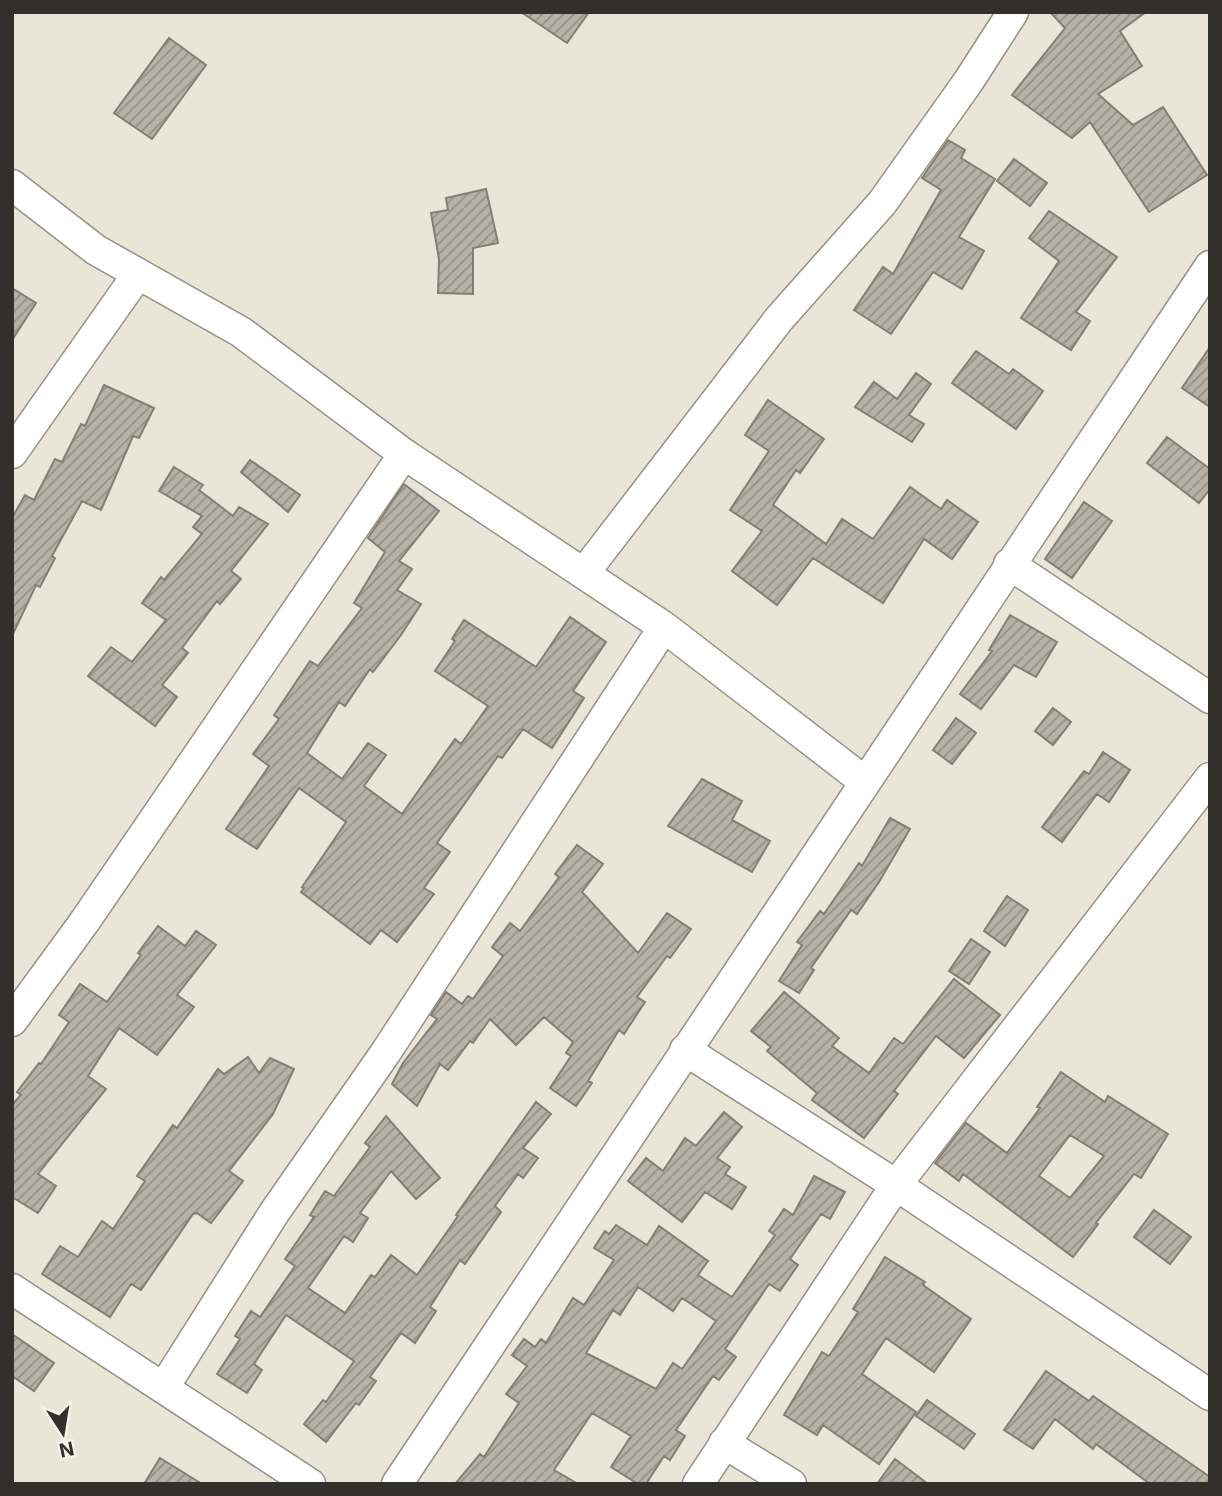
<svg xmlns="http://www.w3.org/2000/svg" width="1222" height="1496" font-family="Inter,sans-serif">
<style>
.building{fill:url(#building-hatch);stroke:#837f73;stroke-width:2;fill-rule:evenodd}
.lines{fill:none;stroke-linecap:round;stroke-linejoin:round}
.minor-casing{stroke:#959184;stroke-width:33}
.minor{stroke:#fff;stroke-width:30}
</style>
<defs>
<pattern id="building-hatch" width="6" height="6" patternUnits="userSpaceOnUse" patternTransform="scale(1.75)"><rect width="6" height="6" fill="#b6b2a5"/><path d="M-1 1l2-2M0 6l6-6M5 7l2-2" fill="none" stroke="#959187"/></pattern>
</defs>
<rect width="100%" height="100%" fill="#e9e5d7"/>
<path class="building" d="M521,12H589L567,43Z
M1050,12H1146L1120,31L1142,66L1098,94L1133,125L1163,107L1207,175L1149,212L1090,122L1072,138L1012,95L1065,28Z
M169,38L206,65L152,139L114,113Z
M948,140L965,150L961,158L995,179L959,237L984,251L962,289L933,272L891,334L854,310L883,267L893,274L941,190L922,178Z
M1014,159L1047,183L1030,206L997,181Z
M486,189L498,243L473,248V294L438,293L439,259L431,213L448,210L446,198Z
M1049,211L1117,257L1076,312L1090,321L1071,350L1021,318L1059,261L1029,238Z
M12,288L36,303L12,340Z
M1210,347V407L1182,388Z
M976,351L1009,374L1013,369L1043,391L1016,429L952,383Z
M916,373L931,384L909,415L924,424L912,442L855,407L874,382L897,399Z
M104,385L154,408L139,438L133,436L101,510L82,501L52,556L55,558L40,587L36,585L12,636V518L25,495L34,500L55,459L62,462L81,424L85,426Z
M768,400L824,439L800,473L796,470L773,505L826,544L842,519L873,539L910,487L941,509L947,500L978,522L952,559L924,539L883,603L813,558L777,605L732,571L762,531L730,510L769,451L745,435Z
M1167,437L1210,469V489L1199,503L1147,463Z
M250,460L300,495L288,512L241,472Z
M174,467L203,485L199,490L233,516L239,507L268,524L231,571L241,579L220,604L217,601L182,648L188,653L162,685L177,697L155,726L88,676L111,647L132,662L166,620L142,603L161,577L164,580L202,534L193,527L202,516L159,491Z
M404,484L439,511L399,561L412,569L397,590L421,604L401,635L373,672L370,669L345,706L339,702L307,753L342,779L368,743L386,755L364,786L402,814L455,739L461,744L488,706L435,671L455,641L452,639L464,620L536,667L570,617L606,642L573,691L584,698L552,748L523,729L502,758L498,756L437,843L450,852L424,888L434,894L397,942L381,930L370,944L301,892L304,888L302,887L346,822L299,788L257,849L226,829L269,766L253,754L279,719L274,715L310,661L318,666L362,608L354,603L385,552L368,538Z
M1084,502L1112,521L1072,578L1045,559Z
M1010,615L1057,642L1036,677L1014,665L981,709L960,694L992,651L989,650Z
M1053,708L1071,722L1053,745L1035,731Z
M956,718L976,733L952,764L933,750Z
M1103,752L1130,770L1109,802L1097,794L1062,842L1042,827L1084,771L1089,774Z
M702,779L742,801L732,820L770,841L752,872L668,826Z
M890,818L910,829L879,882L857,914L851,910L811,968L814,970L799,993L779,981L802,945L797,942L820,911L824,914L859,863L862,866Z
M577,845L603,864L582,892L638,953L667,913L691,929L670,958L667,956L637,997L645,1002L624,1034L619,1030L588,1081L592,1083L576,1106L550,1088L571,1056L566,1053L573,1042L544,1017L516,1045L490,1019L473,1043L470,1041L448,1070L440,1064L417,1106L392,1084L403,1063L437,1019L431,1015L446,992L462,1004L468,996L473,999L503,956L492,947L510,923L520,931L559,877L555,874Z
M1007,896L1028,910L1005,946L984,931Z
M158,926L185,946L196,931L216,945L177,995L194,1007L157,1055L119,1028L88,1076L106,1089L38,1174L56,1186L38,1213L12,1197V1105L21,1095L17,1092L39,1063L41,1064L69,1022L59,1015L80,984L107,1002L141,955L138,953Z
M971,939L990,952L969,984L949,971Z
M954,979L1000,1015L964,1058L936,1036L894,1091L898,1094L864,1138L812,1100L817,1093L767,1051L771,1047L751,1031L784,992L839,1038L832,1046L869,1073L894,1038L903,1044Z
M248,1057L259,1073L270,1058L294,1069L273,1114L229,1171L243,1181L211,1223L197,1213L193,1214L141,1290L131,1284L110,1317L42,1274L60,1246L78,1257L102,1221L113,1229L145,1181L137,1176L173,1125L177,1128L218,1069L224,1074Z
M1061,1072L1105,1102L1108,1096L1168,1134L1141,1178L1134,1174L1096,1223L1098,1224L1073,1257L963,1174L959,1181L935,1163L966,1123L1007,1153L1040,1108L1037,1107ZM1070,1135L1104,1156L1070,1198L1039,1176Z
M536,1102L551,1114L523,1148L538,1158L523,1178L518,1174L495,1206L501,1212L465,1264L460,1260L430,1307L436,1311L415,1343L401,1333L370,1377L376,1381L359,1405L356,1403L326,1442L304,1424L323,1400L326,1402L354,1361L286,1315L254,1364L262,1370L247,1393L217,1374L240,1339L235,1336L251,1311L260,1317L295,1266L285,1259L314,1217L310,1215L325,1191L334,1196L370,1147L365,1143L386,1116L440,1178L416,1199L391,1171L360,1213L368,1218L353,1242L344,1236L308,1288L345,1313L371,1275L375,1277L391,1255L417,1275L458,1216L456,1215Z
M724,1112L742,1127L717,1158L730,1167L725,1174L746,1187L732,1209L705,1192L682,1222L628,1181L646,1158L663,1171L685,1138L696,1146Z
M814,1176L845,1192L830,1219L821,1214L790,1259L798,1265L780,1291L769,1284L725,1349L736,1357L719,1380L713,1376L676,1430L685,1436L670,1460L664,1456L646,1484H638L611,1467L631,1436L592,1413L554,1470L578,1484H455L480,1454L484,1457L519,1403L506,1394L527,1366L512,1355L524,1339L535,1347L541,1339L546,1343L573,1298L584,1305L614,1260L594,1248L605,1231L609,1234L616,1225L647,1245L659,1226L708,1261L698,1275L732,1297L775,1235L769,1231L784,1209L793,1215ZM638,1287L673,1311L682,1298L716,1321L682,1369L673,1363L656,1389L586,1353L613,1310L620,1315Z
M1154,1210L1191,1237L1170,1264L1134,1237Z
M885,1257L925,1282L923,1285L971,1319L934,1372L886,1338L862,1374L916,1412L879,1464L823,1425L817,1435L784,1415L822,1352L829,1356L858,1312L853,1309Z
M12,1334L54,1363L34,1391L12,1376Z
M1046,1371L1089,1401L1093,1396L1210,1477V1484H1150L1096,1444L1093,1449L1055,1419L1033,1449L1004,1430Z
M927,1400L975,1434L964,1449L916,1416Z
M160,1458L202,1484H144Z
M895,1459L928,1484H877Z"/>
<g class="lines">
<defs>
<path id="minor" d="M12,185L96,250L241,332L404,454L664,627L864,781
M12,453L138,274
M1009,564L1210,698
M584,573L779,319L882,203L968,82L1013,12
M12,1021L85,921L404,454
M685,1050L896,1185L1210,1395
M12,1289L310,1484
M164,1387L274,1213L386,1052L664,627
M724,1443L791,1484
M397,1484L1210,266
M698,1484L896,1185L1210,778"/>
</defs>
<use href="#minor" class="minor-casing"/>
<use href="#minor" class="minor"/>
</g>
<rect width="1222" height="1496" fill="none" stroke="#32302b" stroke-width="28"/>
<g transform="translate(63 1433) rotate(168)" stroke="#f6f2e4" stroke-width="5" paint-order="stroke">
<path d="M0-5L12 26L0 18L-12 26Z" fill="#32302b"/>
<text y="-10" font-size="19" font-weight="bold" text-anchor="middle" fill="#32302b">N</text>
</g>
</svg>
